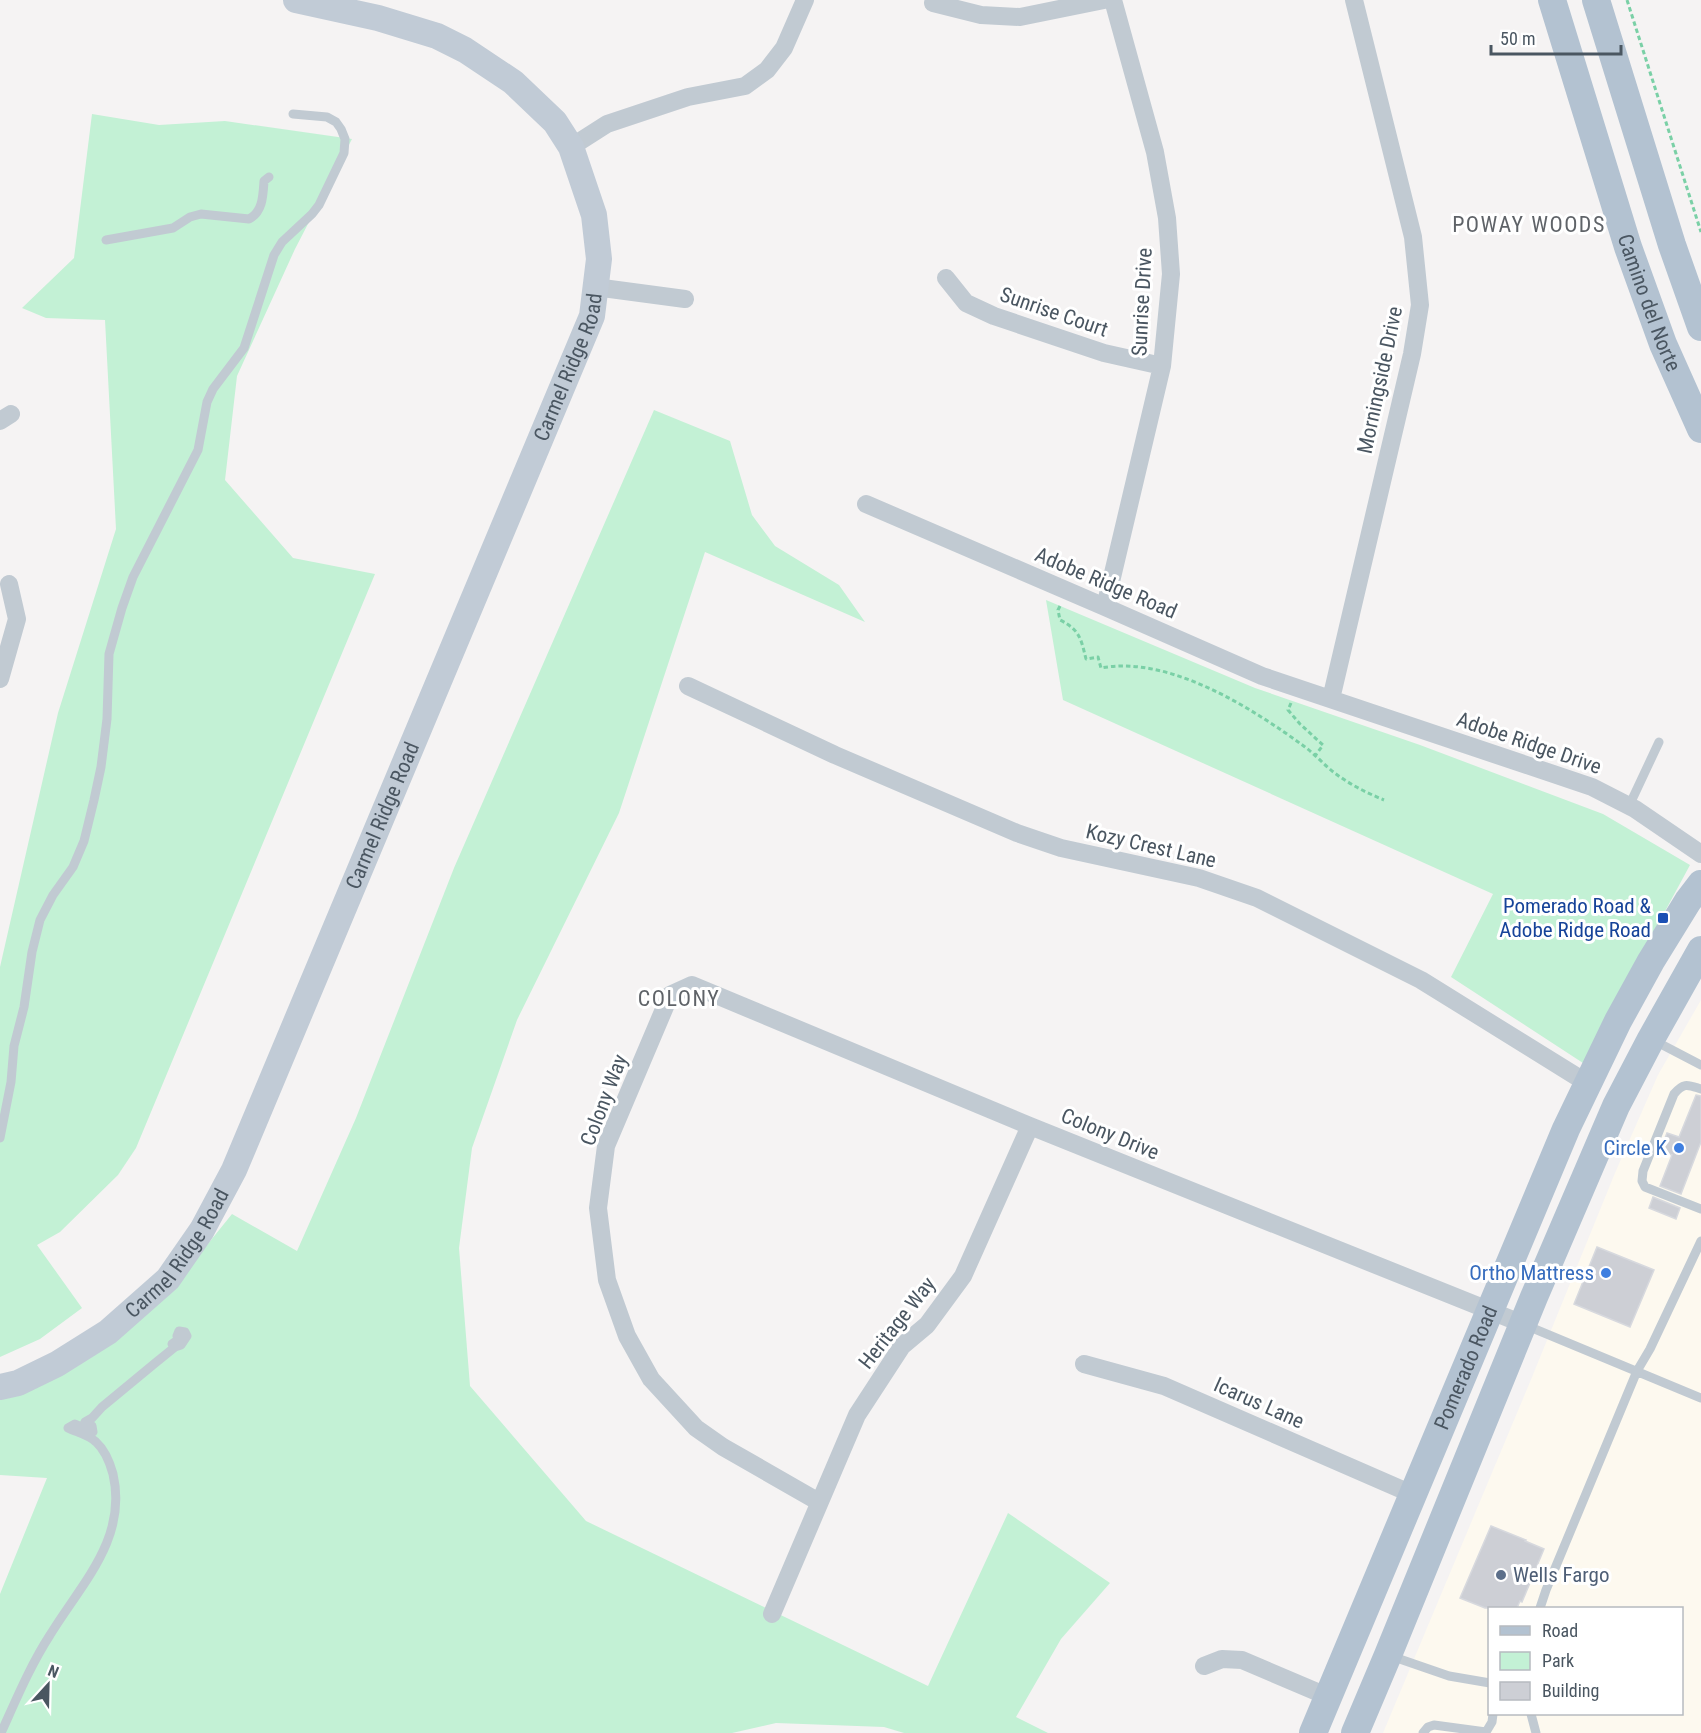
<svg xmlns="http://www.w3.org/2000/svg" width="1701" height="1733" font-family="'Roboto Condensed',sans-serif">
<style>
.commercial{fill:#fdf9ef;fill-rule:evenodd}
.green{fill:#c3f1d5}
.building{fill:#cdcfd5;stroke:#d7d9de;stroke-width:1.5}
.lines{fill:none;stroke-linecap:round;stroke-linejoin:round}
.path{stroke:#7ad0a6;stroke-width:3;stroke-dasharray:4.5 3;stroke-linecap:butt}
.lane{stroke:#c1cad2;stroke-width:9}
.street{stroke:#c1cad2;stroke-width:18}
.secondary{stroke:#c1cbd6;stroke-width:26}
.primary{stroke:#b3c2d1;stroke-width:28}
.transit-dot{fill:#1a4fb4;stroke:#fff;stroke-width:2}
.shop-dot{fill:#3f7fe0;stroke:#fff;stroke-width:2}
.service-dot{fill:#5c6f8a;stroke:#fff;stroke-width:2}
.labels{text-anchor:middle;stroke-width:6;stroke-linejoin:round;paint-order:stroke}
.street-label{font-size:21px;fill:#4a5661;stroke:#fff}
.transit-label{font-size:21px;fill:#164399;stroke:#fff;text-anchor:end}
.shop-label{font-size:21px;fill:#366cbe;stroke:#fff;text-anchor:end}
.service-label{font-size:21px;fill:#4e5e75;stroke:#fff;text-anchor:start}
.neighbourhood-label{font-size:22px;letter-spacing:1.5px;fill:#5f6368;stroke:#fff}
</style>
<rect width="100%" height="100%" fill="#f5f3f3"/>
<path class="commercial" d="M1701,1000V1733H1383L1530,1382L1615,1173L1658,1075ZM1490,1608H1682V1714H1490Z"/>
<path class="green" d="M92,114L159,125L225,121L352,139L295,249L237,376L225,480L293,558L375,574L136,1148L118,1175L60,1232L37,1245L82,1308L40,1339L0,1357V967L58,713L116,529L105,320L46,318L22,308L74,258Z
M654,410L730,441L752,515L775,546L839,585L865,622L705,552L619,813L517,1020L472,1148L459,1248L470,1386L586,1521L928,1686L1008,1513L1110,1583L1061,1639L1016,1717L1048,1733H904L884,1727L776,1723L732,1733H0V1594L47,1478L0,1475V1396L165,1297L232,1214L297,1251L356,1118L454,868Z
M1046,600L1255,688L1420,745L1603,814L1690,865L1583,1063L1451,977L1493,894L1063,700Z"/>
<path class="building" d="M1696,1095L1701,1096V1142L1681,1194L1660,1186L1672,1155L1660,1151L1667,1133L1679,1137Z
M1653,1197L1680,1208L1676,1219L1649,1208Z
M1597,1247L1654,1270L1630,1327L1574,1304Z
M1491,1526L1526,1540L1525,1541L1544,1549L1522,1602L1520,1601L1517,1608H1485L1460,1598Z"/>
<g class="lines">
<path class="path" d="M1627,0L1701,232
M1060,606L1058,610L1060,620C1080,630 1081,639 1086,659L1098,657L1101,668C1169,655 1252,708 1305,747C1316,755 1325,766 1336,774C1351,785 1367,793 1384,800
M1291,703L1288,710L1300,724L1323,745L1315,756"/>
<path class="lane" d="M106,240L173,228L190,217L201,214L249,219C263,212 263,195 264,181L269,177
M1629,806L1659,742
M1653,1040L1701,1065
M1701,1089C1688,1085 1684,1082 1674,1094L1643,1171L1642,1181L1645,1187L1701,1209
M0,1138L11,1082L14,1046L24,1007L32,952L40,920L53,895L73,867L84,841L94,800L101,767L107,719L109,654L122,608L133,577L198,450L207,402L213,389L244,348L274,255L282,242L312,214L319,205L344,153L345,139L341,129L336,122L327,117L293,114
M1525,1325L1701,1398
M1540,1608L1546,1590L1637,1371L1650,1349L1701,1241
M1391,1656L1449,1676L1490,1683
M1531,1714L1536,1733
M1,1733C16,1700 30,1666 50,1635C81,1584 128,1539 113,1474C110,1463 105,1450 96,1442C89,1435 76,1432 68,1428L75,1424L93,1432L92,1426L85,1422L92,1418L102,1407L154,1364L175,1347L181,1345L187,1336L185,1332L179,1331L177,1336L182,1337L172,1344
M1423,1733L1428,1727L1434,1725L1486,1732L1492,1722L1493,1714"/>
<path class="street" d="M933,3L981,15L1020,17L1104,0
M571,147L607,124L688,97L745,86L767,70L784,48L805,0
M946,278L966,303L994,316L1104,353L1162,366
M595,287L685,299
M0,421L11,414
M866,504L1105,607L1262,676L1592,787L1635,809L1701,854
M1105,607L1162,366L1171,274L1167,218L1155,152L1113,0
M0,679L17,619L9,584
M688,686L835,755L1017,833L1061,848L1199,878L1257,898L1421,980L1587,1083
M1331,699L1412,354L1420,305L1413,237L1354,0
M1084,1364L1164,1386L1412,1494
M819,1502L723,1447L696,1428L651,1379L627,1336L607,1280L598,1208L606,1146L670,995L692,985L1030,1126L1523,1324
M772,1614L857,1415L902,1346L927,1325L963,1276L1030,1126
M1204,1666L1222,1659L1242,1660L1329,1697"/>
<path class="secondary" id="s1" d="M0,1387L18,1383L57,1364L108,1332L168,1279L202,1230L234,1170L592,316L599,259L594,215L571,147L555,122L513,82L465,50L437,36L378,18L296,0"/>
<g class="primary">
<path id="s2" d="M1552,0L1628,247L1663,344L1701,429"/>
<path d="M1596,0L1672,245L1701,327"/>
<path id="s3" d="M1313,1733L1566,1129L1618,1021L1651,961L1688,901L1701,884"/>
<path d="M1355,1733L1388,1655L1534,1297L1616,1106L1651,1039L1701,950"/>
</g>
</g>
<rect class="transit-dot" x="1657" y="912" width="12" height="12" rx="3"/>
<g class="shop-dot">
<circle cx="1679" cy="1148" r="6"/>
<circle cx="1606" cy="1273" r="6"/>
</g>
<circle class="service-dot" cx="1501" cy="1575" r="6"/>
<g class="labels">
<g class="street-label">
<text transform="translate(1142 302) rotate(-87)" y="7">Sunrise Drive</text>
<text dy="7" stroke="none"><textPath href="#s2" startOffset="318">Camino del Norte</textPath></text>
<text transform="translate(1054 312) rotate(19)" y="7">Sunrise Court</text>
<text dy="7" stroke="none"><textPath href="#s1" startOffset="1200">Carmel Ridge Road</textPath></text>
<text transform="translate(1380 380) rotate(-78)" y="7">Morningside Drive</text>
<text transform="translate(1106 583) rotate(23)" y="7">Adobe Ridge Road</text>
<text transform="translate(1529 743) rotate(19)" y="7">Adobe Ridge Drive</text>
<text dy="7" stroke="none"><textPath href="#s1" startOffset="714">Carmel Ridge Road</textPath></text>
<text transform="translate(1151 846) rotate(13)" y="7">Kozy Crest Lane</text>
<text transform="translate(604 1100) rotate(-69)" y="7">Colony Way</text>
<text transform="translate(1110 1134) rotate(22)" y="7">Colony Drive</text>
<text dy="7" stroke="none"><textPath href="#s1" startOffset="228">Carmel Ridge Road</textPath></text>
<text transform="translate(897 1323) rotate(-52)" y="7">Heritage Way</text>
<text dy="7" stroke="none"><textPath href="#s3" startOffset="396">Pomerado Road</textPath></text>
<text transform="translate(1259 1403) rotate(24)" y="7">Icarus Lane</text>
</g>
<g class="transit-label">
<text x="1651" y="913">Pomerado Road &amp;<tspan x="1651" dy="24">Adobe Ridge Road</tspan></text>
</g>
<g class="shop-label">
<text x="1667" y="1155">Circle K</text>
<text x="1594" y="1280">Ortho Mattress</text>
</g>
<g class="service-label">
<text x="1513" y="1582">Wells Fargo</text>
</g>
<g class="neighbourhood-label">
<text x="1529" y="232">POWAY WOODS</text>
<text x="679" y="1006">COLONY</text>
</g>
</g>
<rect x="1488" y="1607" width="195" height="108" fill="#ffffff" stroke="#b7bbc0" stroke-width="1.5"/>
<rect x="1500" y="1626" width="30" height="9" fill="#b3c2d1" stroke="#b7bbc0" stroke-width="1.5"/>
<text x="1542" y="1637" font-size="18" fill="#4a5661">Road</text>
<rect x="1500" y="1652" width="30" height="18" fill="#c3f1d5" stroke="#b7bbc0" stroke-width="1.5"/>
<text x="1542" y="1667" font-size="18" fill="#4a5661">Park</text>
<rect x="1500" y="1682" width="30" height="18" fill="#cdcfd5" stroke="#b7bbc0" stroke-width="1.5"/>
<text x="1542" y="1697" font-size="18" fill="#4a5661">Building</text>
<g transform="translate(48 1685) rotate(22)" stroke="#ffffff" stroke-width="4.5" paint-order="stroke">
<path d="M0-4.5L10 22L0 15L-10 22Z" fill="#4a5661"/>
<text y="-9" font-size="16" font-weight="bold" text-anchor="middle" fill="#4a5661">N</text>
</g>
<path d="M1491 45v9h130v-9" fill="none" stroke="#4a5661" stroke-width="3"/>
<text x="1500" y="45" font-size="18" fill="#4a5661" stroke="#ffffff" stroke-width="4.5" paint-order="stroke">50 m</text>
</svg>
